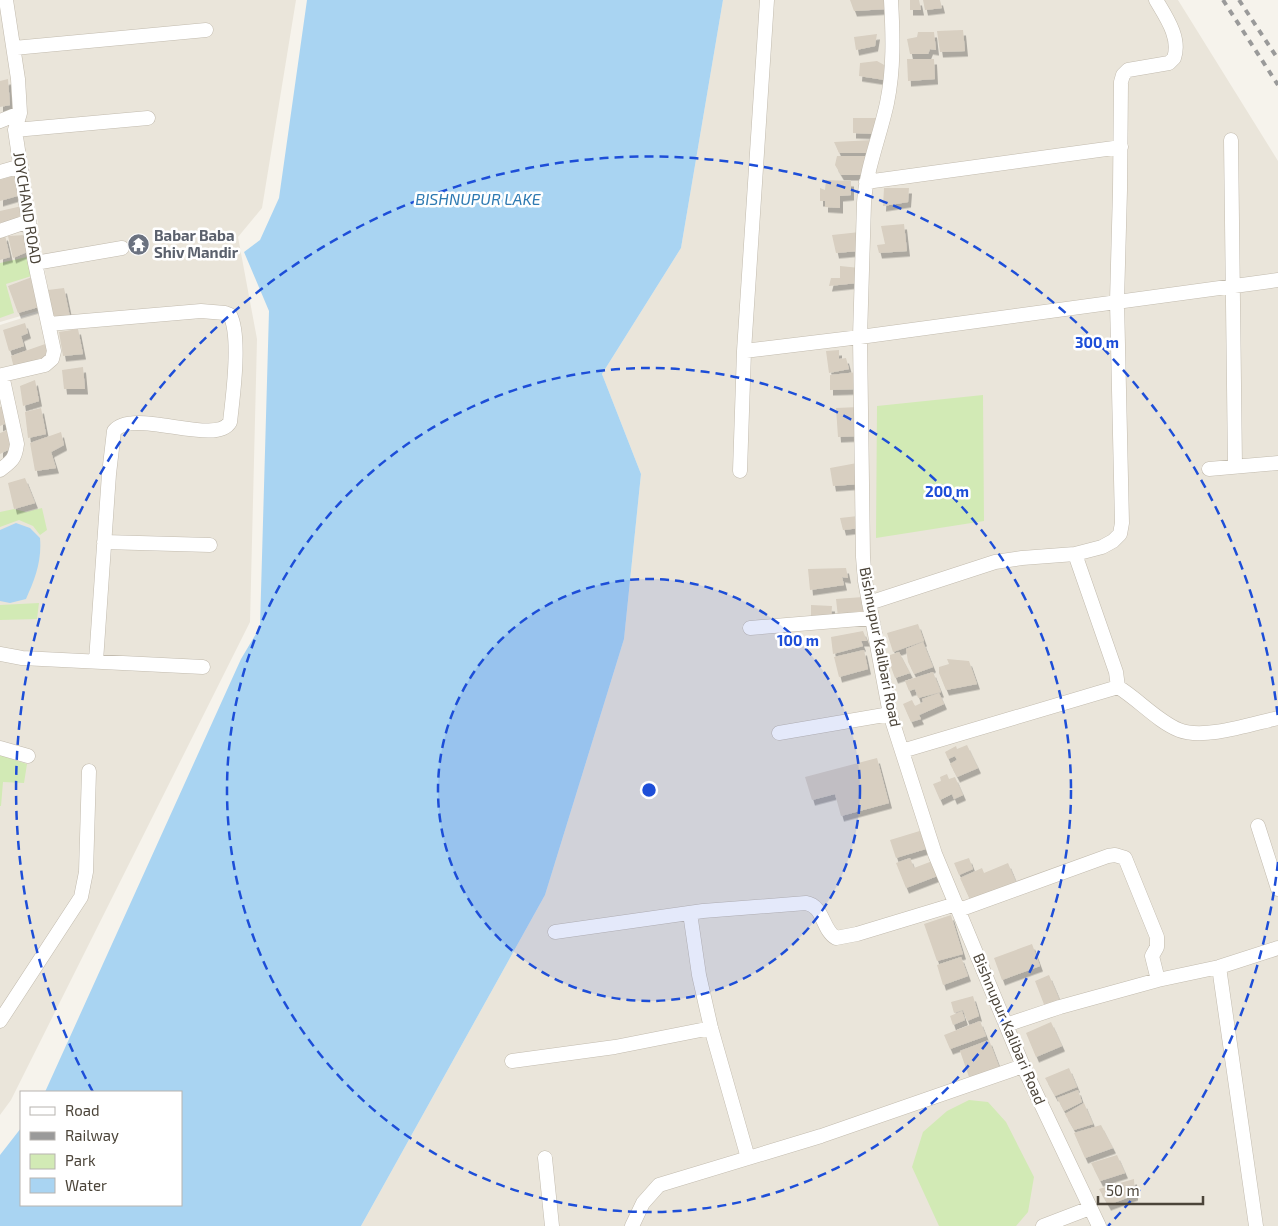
<svg xmlns="http://www.w3.org/2000/svg" width="1278" height="1226" font-family="'Exo 2',sans-serif">
<style>
.residential{fill:#eae5da}
.green{fill:#d2eab5}
.water{fill:#a9d4f2}
.building{fill:#d8cfc1;filter:url(#shadow)}
.lines{fill:none;stroke-linecap:round;stroke-linejoin:round}
.minor-casing{stroke:#c2bbae;stroke-width:15}
.minor{stroke:#fff;stroke-width:14}
.rail{stroke:#9a9a9a;stroke-width:4;stroke-dasharray:6 6;stroke-linecap:butt}
.ring{fill:none;stroke:#1d4ed8;stroke-width:2.5;stroke-dasharray:9 6}
.labels{text-anchor:middle;stroke-width:5;stroke-linejoin:round;paint-order:stroke}
.street-label{font-size:15px;fill:#4b4439;stroke:#fff}
.worship-label{font-size:15px;font-weight:bold;fill:#5b616d;stroke:#fff;text-anchor:start}
.water-label{font-size:16px;font-style:italic;fill:#2e7ab2;stroke:#fff}
.centre{fill:#1d4ed8;stroke:#fff;stroke-width:2.5}
.ring-label{font-size:15px;text-anchor:middle;font-weight:bold;fill:#1d4ed8;stroke:#fff;stroke-width:5;stroke-linejoin:round;paint-order:stroke}
</style>
<defs>
<filter id="shadow"><feDropShadow dx="3" dy="5.5" stdDeviation="0" flood-color="#0004"/></filter>
</defs>
<rect width="100%" height="100%" fill="#f6f3ec"/>
<path class="residential" d="M0,0H296L262,208L238,237L257,339L250,622L11,1100L0,1115V325L51,309L38,228L48,308L0,322V235L38,223L32,187L36,219L0,230V179L30,169L29,165L0,173Z
M723,0H1178L1278,161V1226H361L545,895L624,639L641,474L602,374L681,248Z"/>
<path class="green" d="M36,255L41,273L6,284L14,313L0,318V263Z
M983,395L984,521L876,538L877,406Z
M42,508L47,530L40,535L33,526L19,520L0,527V512L14,509L26,512Z
M39,603L37,619L0,620V605Z
M0,755L27,764L24,783L3,782L1,806H0Z
M969,1100L988,1102L1006,1122L1034,1177L1028,1212L1016,1226H939L912,1167L923,1132L947,1111Z"/>
<path class="water" d="M307,0H723L681,248L602,374L641,474L624,639L545,895L361,1226H0V1155L21,1128V1205H181V1092H45L241,659L260,627L269,311L244,252L260,240L279,198Z
M16,523L30,528L40,538C42,561 35,579 26,599L10,603L0,601V530Z"/>
<path class="building" d="M850,0H885L887,9L854,11Z
M910,0H919L921,10H910Z
M923,0H940L942,8L925,10Z
M963,30L965,51L940,52L937,31Z
M918,32H934L936,50L930,49L928,54H910L907,39L917,37Z
M877,34L875,46L856,50L854,37Z
M907,59H934L935,79L908,81Z
M877,61L886,66L885,80L859,76L860,63Z
M8,79L10,105L0,107V81Z
M853,118H879L877,134L853,133Z
M873,140L872,153H839L834,142Z
M837,156H871L864,175H841L835,165Z
M20,174L24,194L0,201V180Z
M826,180L851,181V195L840,196V208L825,207V201H820V188L825,190Z
M884,188H909L908,202L883,206Z
M22,206V217L0,223V211Z
M904,224L907,251L879,253L877,245L885,244L881,226Z
M860,232L858,251L836,253L832,235Z
M5,235L10,257L0,260V237Z
M25,235L27,252L13,258L8,236Z
M840,266L860,268L857,283L829,286L831,278H840Z
M32,277L42,306L18,313L8,286Z
M64,288L70,317L54,320L48,290Z
M25,323L28,333L21,336L24,346L9,351L3,330Z
M78,329L83,354L63,356L59,332Z
M48,343L49,360L14,368L11,356Z
M839,350V359L846,358L849,369L829,373L826,351Z
M83,367L85,389H64L62,370Z
M858,372L860,389L830,390V375Z
M35,380L39,401L23,406L20,386Z
M4,406L9,422L0,426V407Z
M859,407L860,436L838,437L836,408Z
M41,408L46,434L28,438L25,412Z
M11,429L12,448L0,454V433Z
M61,432L64,445L51,452L56,468L35,471L30,443Z
M857,463L860,484L833,486L830,468Z
M25,478L35,503L14,509L8,483Z
M858,516L860,528L843,530L840,518Z
M846,568L848,578L842,577L844,585L810,590L808,569Z
M863,597L864,615L838,617L836,599Z
M811,605L832,606L831,620H811Z
M918,624L924,641L893,652L887,633Z
M863,631L867,641H861L863,646L833,654L831,637Z
M923,642L933,667L914,674L908,662L906,649Z
M864,650L868,669L839,677L834,657Z
M899,652L910,673L895,678L887,656Z
M947,659L969,661L977,684L946,690L939,673V667L949,664Z
M933,672L941,692L918,698L915,689L909,691L905,681Z
M939,693L944,704L919,715L921,719L911,722L903,704L912,700L915,706L923,702L922,699Z
M967,745L978,768L957,777L950,764L957,760L955,756L948,759L945,752L956,746L957,749Z
M877,758L889,803L841,816L835,794L812,800L805,777Z
M947,774L949,779L955,777L963,795L954,799L952,794L940,800L933,784L941,781L940,777Z
M923,830L929,848L896,858L890,840Z
M910,858L914,868L935,860L940,875L906,888L896,863Z
M969,858L973,869L959,875L954,863Z
M1008,863L1016,882L971,902L960,878L982,868L984,873Z
M951,915L963,954L937,961L924,924Z
M1032,944L1040,966L1002,980L994,958Z
M961,957L968,976L943,985L937,965Z
M1049,975L1060,1001L1045,1007L1035,981Z
M973,996L979,1016L967,1021L963,1010L954,1013L951,1002Z
M962,1011L965,1020L953,1025L950,1016Z
M980,1021L986,1036L950,1049L944,1035Z
M1051,1022L1062,1046L1036,1057L1026,1033Z
M989,1040L1000,1069L970,1080L960,1051Z
M1069,1068L1077,1087L1055,1096L1045,1078Z
M1078,1090L1082,1102L1064,1111L1057,1098Z
M1084,1103L1093,1124L1074,1130L1065,1114Z
M1101,1125L1113,1148L1085,1158L1074,1133Z
M1117,1155L1125,1173L1100,1181L1091,1163Z
M1134,1179L1135,1195L1108,1205L1099,1189Z"/>
<g class="lines">
<defs>
<path id="minor" d="M891,0C893,35 894,69 887,103C880,136 866,169 864,203L860,337L863,557L865,581L890,714L935,854L1023,1066L1099,1226
M14,48L206,30
M0,121L20,113
M15,130L148,118
M1231,140L1235,466
M0,172L21,166
M866,182L1121,147
M0,231L29,221
M35,263L122,248
M49,324L201,311L225,313L230,315C241,336 233,396 230,422C216,447 133,407 114,431L109,474L96,661
M744,351L860,337L1278,280
M1209,469L1278,463
M0,470C12,461 15,459 17,444L2,375L45,365L52,359L54,351L35,263L15,130L20,113L18,79L6,0
M740,471L744,351L767,0
M104,542L210,545
M1075,554L1116,672L1118,687C1138,699 1157,721 1179,730C1204,740 1251,724 1278,718
M869,603L995,562L1022,558L1075,554L1102,547L1113,541L1120,534L1122,523L1117,301L1120,190L1121,82L1123,75L1128,70L1169,63L1174,58C1181,38 1166,17 1156,0
M750,628L872,618
M0,654L22,658L203,667
M779,733L890,714
M0,748L28,756
M902,751L1118,687
M1258,826L1278,889
M959,910L1108,856L1115,855L1125,858L1157,937V947L1152,956L1158,980
M690,913L699,975L711,1028L748,1158
M555,932L703,911L806,903C824,906 822,930 836,938L857,934L956,904
M1219,967L1256,1226
M0,1021L81,897L86,872L89,771
M1006,1025L1060,1007L1158,980L1219,967L1278,948
M512,1061L615,1047L711,1028
M545,1158L552,1226
M632,1226L643,1203L659,1185L821,1136L1023,1066
M1043,1226L1090,1208"/>
</defs>
<use href="#minor" class="minor-casing"/>
<use href="#minor" class="minor"/>
<path class="rail" d="M1223,0L1278,85
M1239,0L1278,59"/>
</g>
<circle cx="649" cy="790" r="211" fill="#1d4ed8" fill-opacity=".12"/>
<g class="ring">
<circle cx="649" cy="790" r="211"/>
<circle cx="649" cy="790" r="422"/>
<path d="M1278 862A633 633 0 0 1 1108 1226M93 1092A633 633 0 1 1 1278 718"/>
</g>
<defs>
<symbol id="temple-disc" viewBox="-11 -11 22 22"><circle r="9.5" fill="#6b7280" stroke="#fff"/><path d="M0-6L5-2H3V0L6.5 2.5H4V6H1.5V3h-3V6H-4V2.5H-6.5L-3 0V-2H-5Z" fill="#fff"/></symbol>
</defs>
<g fill-rule="evenodd">
<use href="#temple-disc" x="126" y="232" width="25" height="25"/>
</g>
<g class="labels">
<g class="street-label">
<text transform="translate(27 208) rotate(81)" y="5">JOYCHAND ROAD</text>
<text transform="translate(880 647) rotate(79)" y="5">Bishnupur Kalibari Road</text>
<text transform="translate(1009 1029) rotate(67)" y="5">Bishnupur Kalibari Road</text>
</g>
<g class="worship-label">
<text x="154" y="241">Babar Baba<tspan x="154" dy="17">Shiv Mandir</tspan></text>
</g>
<g class="water-label">
<text x="478" y="205">BISHNUPUR LAKE</text>
</g>
</g>
<circle cx="649" cy="790" r="8" class="centre"/>
<g class="ring-label">
<text x="1097" y="348">300 m</text>
<text x="947" y="497">200 m</text>
<text x="798" y="646">100 m</text>
</g>
<rect x="20" y="1091" width="162" height="115" fill="#ffffff" stroke="#b7b4b0"/>
<rect x="30" y="1107" width="25" height="8" fill="#ffffff" stroke="#b7b4b0"/>
<text x="65" y="1116" font-size="15" fill="#4b4439">Road</text>
<rect x="30" y="1132" width="25" height="8" fill="#9a9a9a" stroke="#b7b4b0"/>
<text x="65" y="1141" font-size="15" fill="#4b4439">Railway</text>
<rect x="30" y="1154" width="25" height="15" fill="#d2eab5" stroke="#b7b4b0"/>
<text x="65" y="1166" font-size="15" fill="#4b4439">Park</text>
<rect x="30" y="1178" width="25" height="15" fill="#a9d4f2" stroke="#b7b4b0"/>
<text x="65" y="1191" font-size="15" fill="#4b4439">Water</text>
<path d="M1098 1196v8h105v-8" fill="none" stroke="#4b4439" stroke-width="2.5"/>
<text x="1106" y="1196" font-size="15" fill="#4b4439" stroke="#ffffff" stroke-width="4" paint-order="stroke">50 m</text>
</svg>
